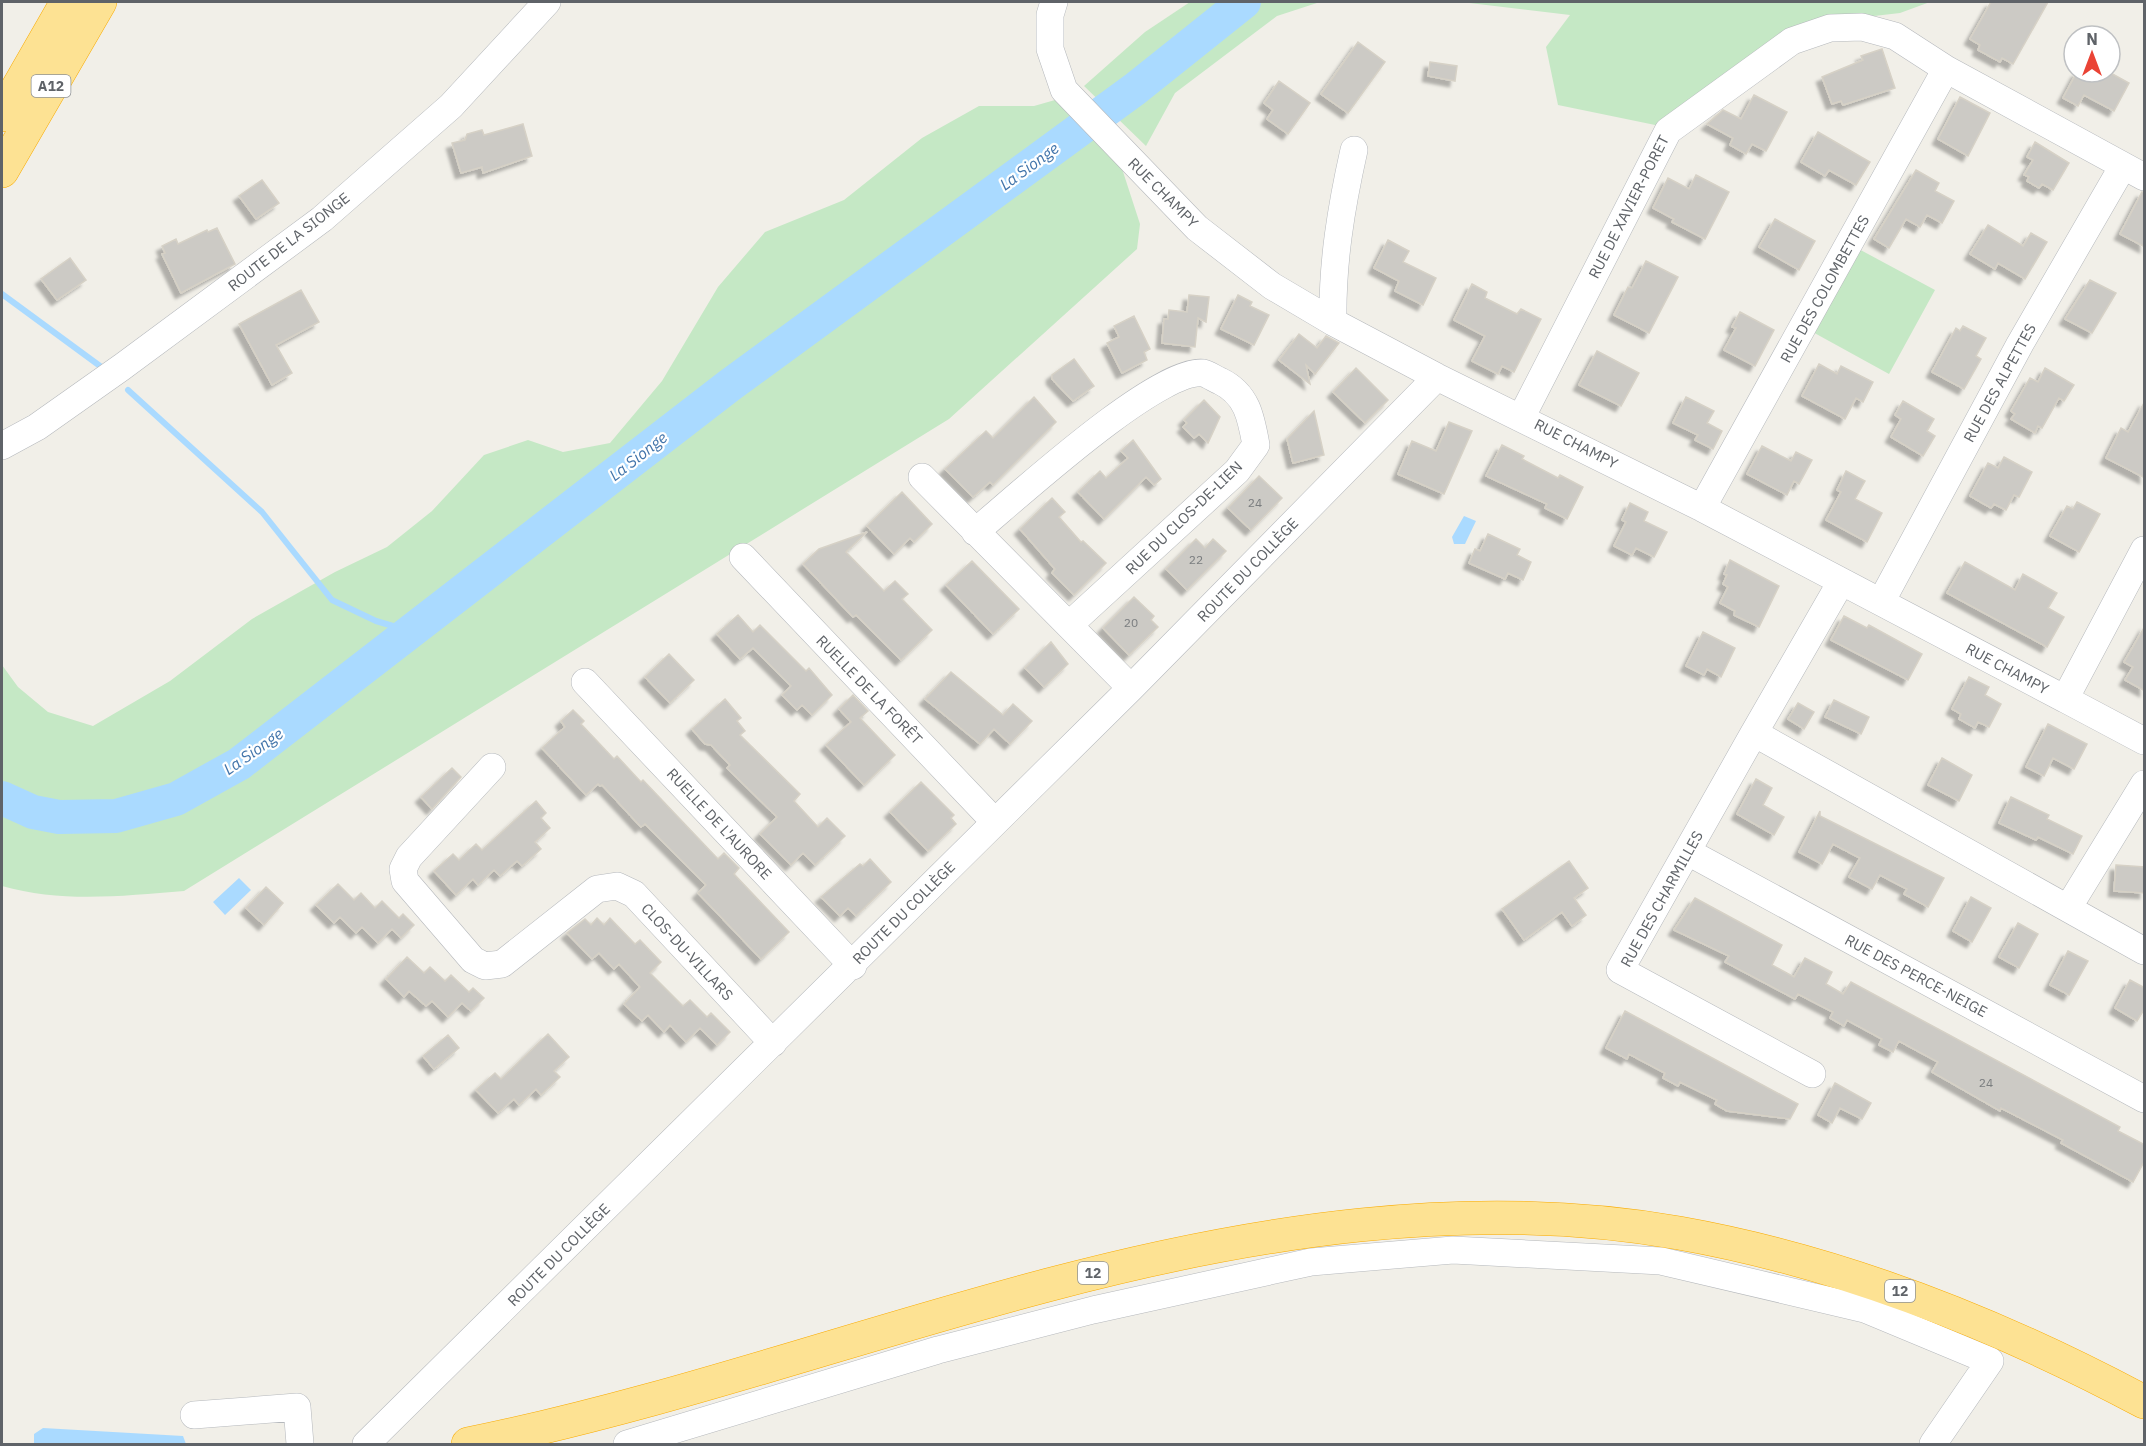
<svg xmlns="http://www.w3.org/2000/svg" width="2146" height="1446" font-family="'IBM Plex Sans',sans-serif">
<style>
.green{fill:#c5e8c5}
.water{fill:#aadaff}
.lines{fill:none;stroke-linecap:round;stroke-linejoin:round}
.stream{stroke:#aadaff;stroke-width:6}
.river{stroke:#aadaff;stroke-width:34}
.building{fill:#cccac5;stroke:#d6d1c6;stroke-width:1.5;filter:url(#shadow)}
.minor-casing{stroke:#b5b8bc;stroke-width:28}
.highway-casing{stroke:#f9ab00;stroke-width:34}
.minor{stroke:#fff;stroke-width:27}
.highway{stroke:#fde293;stroke-width:33}
.labels{text-anchor:middle;stroke-width:4.5;stroke-linejoin:round;paint-order:stroke}
.number-label{font-size:12px;fill:#7a7d7f}
.shield{fill:#fff;stroke:#8f9295;stroke-width:1.5}
.shield-label{font-size:14px;font-weight:bold;fill:#5f6368}
.street-label{font-size:15px;fill:#5f6368;stroke:#fff}
.water-label{font-size:16px;font-style:italic;fill:#4174aa;stroke:#fff}
</style>
<defs>
<filter id="shadow"><feDropShadow dx="-5.5" dy="5.5" stdDeviation="1.5" flood-color="#0004"/></filter>
</defs>
<rect width="100%" height="100%" fill="#f1efe8"/>
<path class="green" d="M1190,2H1320L1277,16L1175,93L1146,146L1084,86L1145,32Z
M1461,2H1930L1900,13L1796,25L1660,126L1558,105L1546,47L1570,15Z
M1069,96L1114,144L1140,224L1137,249L949,419L184,891C122,896 61,903 2,886V665L18,687L48,712L93,726L170,681L252,619L335,572L387,547L432,511L484,455L528,440L563,452L610,443L662,381L718,287L765,232L844,200L922,138L979,106H1034Z
M1855,247L1935,290L1889,374L1809,330Z"/>
<path class="water" d="M1464,516L1476,521L1465,544H1454L1452,537Z
M239,878L251,890L225,915L213,902Z
M43,1428L183,1436L186,1444H34V1434Z"/>
<g class="lines">
<path class="stream" d="M2,294L100,366
M128,390L262,512L332,600L376,621L410,631"/>
<path class="river" d="M2,798L33,812L59,817L116,816L176,799L239,764L730,385L1135,89L1244,2"/>
</g>
<path class="building" d="M1991,2H2048L2013,64L2002,58L2000,62L1978,50L1980,45L1970,39Z
M1358,42L1385,62L1348,113L1321,94Z
M1882,49L1895,88L1843,105L1841,101L1832,104L1822,77L1863,60L1861,56Z
M1430,62L1457,66L1455,81L1428,76Z
M2077,72H2109L2129,83L2114,111L2084,95L2078,106L2063,98Z
M1279,81L1310,103L1288,134L1267,119L1273,110L1264,103Z
M1754,95L1787,112L1766,151L1752,144L1746,154L1730,145L1733,138L1707,124L1723,110L1741,119Z
M1960,97L1990,113L1968,156L1938,139Z
M523,124L532,156L483,173L482,167L461,173L452,143L465,140L467,134L482,130L484,135Z
M1818,132L1870,162L1856,185L1829,170L1825,176L1801,162Z
M2035,142L2069,163L2053,190L2042,184L2039,188L2027,181L2029,177L2024,175L2033,160L2027,157Z
M1916,170L1939,183L1935,191L1954,201L1942,223L1927,215L1920,227L1906,219L1889,248L1874,239Z
M1696,175L1729,192L1705,239L1672,222L1674,219L1653,208L1668,178L1689,189Z
M262,180L279,203L256,219L239,196Z
M2142,192L2145,193V247L2120,234Z
M1775,219L1815,241L1799,270L1759,247Z
M1988,225L2023,246L2031,233L2047,242L2025,279L1998,263L1995,269L1970,254Z
M217,228L235,264L181,293L162,254L165,253L162,246L176,239L178,244L207,230L208,232Z
M1388,240L1409,251L1403,262L1436,278L1423,305L1395,291L1399,281L1374,268Z
M70,258L86,280L57,300L41,279Z
M1646,261L1678,277L1649,333L1614,315L1628,287L1632,288Z
M2090,280L2116,293L2092,333L2065,319Z
M1472,284L1487,292L1485,298L1517,314L1521,309L1541,319L1514,372L1502,366L1498,374L1472,361L1485,336L1454,320Z
M301,290L319,322L276,345L292,373L272,385L239,324Z
M1189,295L1209,297L1206,322L1198,318L1195,347L1162,343L1164,319H1168L1169,310L1187,312Z
M1238,295L1252,302L1250,306L1269,315L1254,345L1221,329Z
M1740,312L1774,330L1755,366L1724,350L1736,328L1732,327Z
M1134,316L1150,349L1144,352L1147,360L1122,373L1107,343L1119,337L1114,326Z
M1963,326L1986,338L1976,356L1981,359L1964,389L1932,372L1956,328L1960,331Z
M1299,334L1317,348L1326,336L1339,343L1315,374L1306,365L1310,384L1279,360Z
M1597,351L1639,373L1621,406L1579,385Z
M1074,359L1094,386L1073,401L1052,379V375Z
M1819,364L1837,374L1841,366L1873,382L1863,402L1856,398L1845,419L1802,396Z
M1356,368L1388,400L1365,423L1333,392Z
M2045,368L2074,385L2064,401L2059,398L2042,428L2038,426L2035,433L2011,419L2015,414L2011,411L2030,378L2038,382Z
M1034,397L1056,422L993,485L990,482L973,497L945,469L986,431L993,438Z
M1686,397L1714,411L1707,423L1722,431L1713,449L1695,440L1698,435L1673,423Z
M1204,400L1220,417L1208,443L1199,434L1194,438L1183,427L1187,423L1184,420Z
M1903,401L1934,419L1927,431L1935,436L1923,456L1891,437L1901,419L1895,415Z
M2145,401V478L2106,458L2121,428L2128,432Z
M1314,411L1324,455L1293,463L1287,439Z
M1449,422L1472,431L1444,494L1398,474L1412,441L1436,451Z
M1133,440L1161,479L1154,485L1146,477L1104,519L1078,492L1100,471L1106,478L1128,458L1121,451Z
M1502,445L1524,456L1522,459L1558,478L1560,475L1583,487L1567,519L1545,508L1547,504L1486,476Z
M1762,446L1791,461L1796,452L1812,460L1799,484L1794,481L1787,495L1747,474Z
M2004,457L2032,472L2019,497L2014,495L2006,510L1994,504L1991,508L1970,496L1988,463L1998,468Z
M1846,471L1865,481L1855,499L1882,513L1867,542L1826,520L1841,492L1837,490Z
M1259,476L1282,498L1251,530L1228,508Z
M902,492L932,524L914,542L910,538L894,554L867,526Z
M1052,498L1065,512L1059,517L1081,542L1083,541L1106,563L1074,595L1052,573L1055,569L1020,529Z
M2077,502L2100,514L2079,552L2050,536L2067,506L2073,509Z
M1630,503L1648,512L1644,521L1667,532L1654,557L1636,548L1632,555L1614,546L1626,522L1622,520Z
M867,532L846,552L884,591L895,581L908,594L902,599L932,630L901,660L856,615L853,617L803,564L819,549Z
M1488,534L1520,549L1517,555L1531,562L1523,580L1508,573L1505,579L1469,563L1475,549L1480,551Z
M1196,539L1205,548L1213,539L1226,551L1187,590L1166,569Z
M1730,560L1779,586L1759,627L1734,615L1735,611L1720,603L1728,587L1723,584L1727,575L1724,574Z
M972,561L1019,609L993,634L946,585Z
M1965,562L2015,590L2023,574L2057,593L2048,608L2064,617L2047,647L1947,593Z
M1134,597L1154,616L1151,620L1158,627L1129,655L1103,628Z
M738,615L753,632L760,625L806,671L809,668L832,695L812,715L802,705L797,710L782,695L791,686L753,648L740,659L717,634Z
M1844,616L1867,628L1869,625L1922,654L1908,680L1831,640Z
M2145,626V691L2125,680L2133,667L2124,662Z
M1703,632L1735,648L1721,677L1707,669L1704,675L1686,666Z
M1051,642L1068,664L1044,687L1025,668Z
M669,654L694,680L670,703L645,677Z
M951,672L1003,715L1013,704L1032,721L1010,744L994,729L980,744L925,699Z
M1969,677L1989,687L1985,695L2001,704L1989,727L1978,722L1975,728L1959,719L1961,714L1952,709Z
M853,695L868,711L860,718L895,755L864,785L826,745L851,722L839,709Z
M725,699L741,718L737,721L745,731L740,735L800,794L794,801L818,827L827,818L845,836L815,865L803,853L791,865L760,834L777,817L727,768L730,765L711,745L705,744L692,729Z
M1834,700L1869,717L1861,734L1825,717Z
M1798,703L1814,712L1804,729L1788,719Z
M573,710L584,721L581,724L614,759L617,756L641,782L643,780L718,859L724,853L739,868L734,874L789,932L761,959L698,893L706,885L645,824L641,827L602,785L600,786L598,784L586,795L542,748L565,727L561,721Z
M2048,724L2087,744L2074,769L2053,758L2044,776L2026,767Z
M1942,758L1972,775L1959,801L1928,785Z
M452,768L461,777L432,809L421,797Z
M1756,779L1772,788L1763,805L1784,817L1774,835L1737,814Z
M921,782L954,815L951,818L956,824L928,851L890,812Z
M2011,797L2049,815L2047,819L2082,836L2073,854L2038,837L2036,840L1999,823Z
M536,801L546,813L541,818L550,828L535,842L541,849L522,866L517,861L500,876L494,870L478,885L473,879L456,895L434,871L453,854L459,860L476,844L482,850Z
M1820,811V816L1944,878L1928,907L1904,894L1907,889L1880,875L1872,889L1849,877L1860,858L1833,844L1822,864L1799,852Z
M870,859L891,882L856,916L848,908L840,916L821,897L860,864L863,866Z
M1569,861L1588,888L1574,898L1586,915L1572,926L1562,912L1524,940L1502,909Z
M2116,865L2145,867V893L2114,891Z
M338,884L354,900L361,893L375,908L382,901L399,918L403,914L414,925L401,938L392,929L378,943L362,927L356,933L340,917L334,923L316,905Z
M266,887L283,903L264,925L246,908Z
M1971,897L1991,908L1972,942L1953,931Z
M1695,898L1782,945L1772,965L1794,977L1805,958L1832,972L1826,984L1843,994L1851,982L2120,1127L2118,1131L2145,1145V1160L2133,1182L2061,1143L2063,1140L2001,1108L2000,1111L1932,1072L1938,1062L1899,1041L1893,1052L1879,1045L1882,1039L1847,1020L1844,1026L1830,1018L1833,1012L1798,994L1795,999L1725,962L1729,956L1674,930Z
M597,918L604,925L610,918L635,944L640,940L661,962L650,973L683,1006L690,1000L707,1017L711,1013L730,1032L717,1045L700,1028L686,1042L670,1025L664,1032L648,1015L642,1021L624,1004L640,987L619,964L614,969L599,953L592,959L567,933L585,919L591,925Z
M2018,923L2038,934L2019,968L1999,957Z
M2068,951L2088,961L2069,995L2050,985Z
M407,957L424,973L430,967L445,981L451,975L469,992L473,988L484,998L471,1011L462,1003L448,1017L432,1001L426,1006L409,991L404,997L386,979Z
M2130,980L2145,988V1008L2137,1021L2115,1008Z
M1625,1011L1798,1104L1790,1119L1727,1111L1715,1104L1717,1100L1680,1082L1678,1086L1663,1078L1665,1073L1629,1054L1627,1059L1606,1048Z
M548,1034L569,1057L554,1071L560,1077L541,1095L536,1089L519,1105L514,1099L498,1113L476,1090L495,1073L501,1079Z
M448,1035L459,1048L434,1069L423,1056Z
M1835,1083L1871,1103L1862,1119L1840,1108L1832,1123L1818,1115Z"/>
<g class="lines">
<defs>
<path id="minor" d="M1054,2L1050,15V49L1064,90L1197,228L1272,286L1333,322L1437,377L1702,508L2065,699L2144,550
M1333,322C1332,263 1341,208 1354,150
M1522,416L1668,131L1792,41L1830,28L1862,27L1895,36L1946,69L2144,177
M2,446L37,427L122,367L322,219L451,106L547,2
M922,477L1131,688
M1702,508L1946,69
M975,532C1015,499 1157,368 1203,373C1208,374 1215,379 1220,381C1247,394 1251,417 1256,445L1237,471L1069,625
M743,557L995,822
M1841,582L1754,733L2144,951
M1881,602L2020,344L2123,166
M585,682L853,966
M2065,699L2144,741
M1754,733L1620,970L1812,1074
M492,767L409,857L403,869L405,881L473,960L485,966L502,964L597,889L617,886L634,894L773,1043
M1688,852L2144,1099
M2068,908L2144,784
M194,1415L297,1407L300,1444
M366,1444L1131,688L1437,377
M627,1444L938,1350L1093,1310L1311,1262L1453,1250L1661,1261L1865,1309L1990,1361L1933,1444"/>
<path id="highway" d="M2,115L67,2
M2,171L100,2
M468,1444C665,1404 854,1336 1048,1285C1251,1231 1470,1196 1679,1233C1842,1262 1998,1324 2144,1402"/>
</defs>
<use href="#minor" class="minor-casing"/>
<use href="#highway" class="highway-casing"/>
<use href="#minor" class="minor"/>
<use href="#highway" class="highway"/>
</g>
<g class="labels">
<g class="number-label">
<text x="1255" y="507">24</text>
<text x="1196" y="564">22</text>
<text x="1131" y="627">20</text>
<text x="1986" y="1087">24</text>
</g>
<g class="shield">
<rect x="31.5" y="75" width="39" height="22" rx="4.5"/>
<rect x="1078" y="1262" width="30" height="22" rx="4.5"/>
<rect x="1885" y="1280" width="30" height="22" rx="4.5"/>
</g>
<g class="shield-label">
<text x="51" y="91">A12</text>
<text x="1093" y="1278">12</text>
<text x="1900" y="1296">12</text>
</g>
<g class="street-label">
<text transform="translate(1163 193) rotate(45)" y="5">RUE CHAMPY</text>
<text transform="translate(1629 207) rotate(-63)" y="5">RUE DE XAVIER-PORET</text>
<text transform="translate(289 242) rotate(-38)" y="5">ROUTE DE LA SIONGE</text>
<text transform="translate(1825 289) rotate(-61)" y="5">RUE DES COLOMBETTES</text>
<text transform="translate(2000 383) rotate(-61)" y="5">RUE DES ALPETTES</text>
<text transform="translate(1576 444) rotate(27)" y="5">RUE CHAMPY</text>
<text transform="translate(1184 518) rotate(-44)" y="5">RUE DU CLOS-DE-LIEN</text>
<text transform="translate(1248 570) rotate(-46)" y="5">ROUTE DU COLLÈGE</text>
<text transform="translate(2007 669) rotate(28)" y="5">RUE CHAMPY</text>
<text transform="translate(869 690) rotate(46)" y="5">RUELLE DE LA FORÊT</text>
<text transform="translate(719 824) rotate(47)" y="5">RUELLE DE L'AURORE</text>
<text transform="translate(1662 899) rotate(-61)" y="5">RUE DES CHARMILLES</text>
<text transform="translate(904 913) rotate(-45)" y="5">ROUTE DU COLLÈGE</text>
<text transform="translate(687 952) rotate(47)" y="5">CLOS-DU-VILLARS</text>
<text transform="translate(1916 976) rotate(28)" y="5">RUE DES PERCE-NEIGE</text>
<text transform="translate(559 1255) rotate(-45)" y="5">ROUTE DU COLLÈGE</text>
</g>
<g class="water-label">
<text transform="translate(1029 166) rotate(-36)" y="6">La Sionge</text>
<text transform="translate(638 456) rotate(-38)" y="6">La Sionge</text>
<text transform="translate(253 751) rotate(-35)" y="6">La Sionge</text>
</g>
</g>
<rect width="2146" height="1446" fill="none" stroke="#5f6368" stroke-width="6"/>
<g transform="translate(2092 54)"><circle r="28" fill="#ffffff" stroke="#bfc1c3" stroke-width="1.5"/>
<path d="M0-4.5L10 22L0 15L-10 22Z" fill="#ea4335"/>
<text y="-9" font-size="16" font-weight="bold" text-anchor="middle" fill="#5f6368">N</text>
</g>
</svg>
